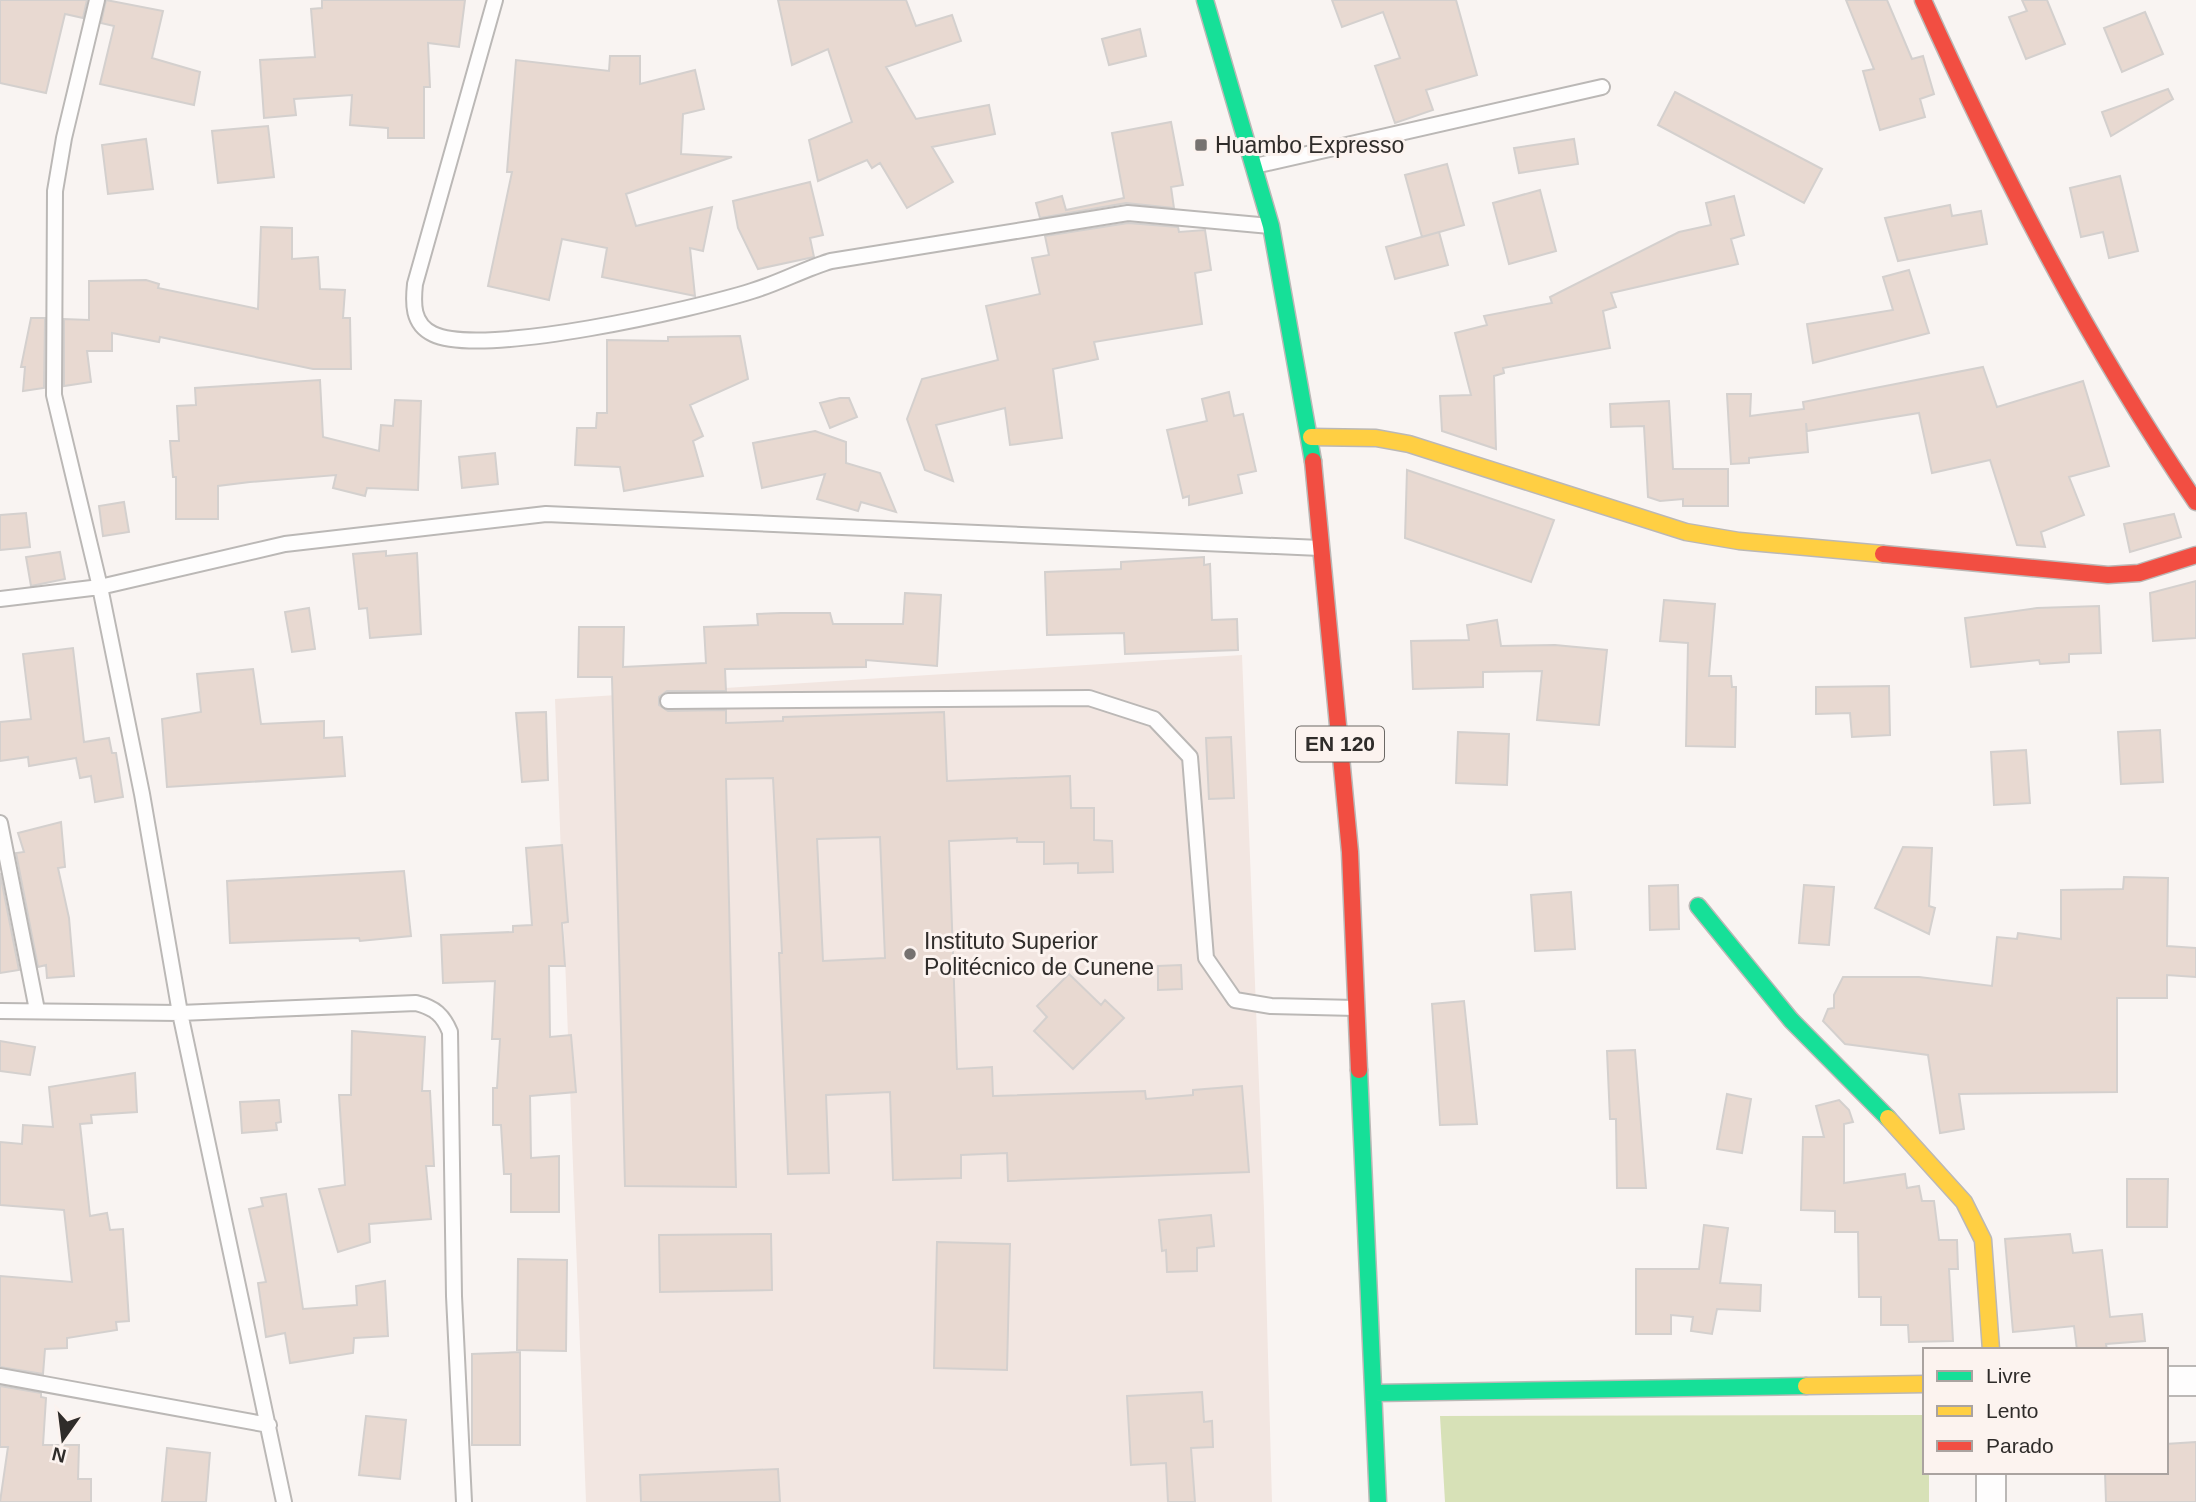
<svg xmlns="http://www.w3.org/2000/svg" width="2196" height="1502" font-family="Arial,sans-serif">
<style>
.built{fill:#f2e6e1}
.green{fill:#d7e1b7}
.building{fill:#e8d9d1;stroke:#d4d0ce;stroke-width:2;fill-rule:evenodd}
.lines{fill:none;stroke-linecap:round;stroke-linejoin:round}
.lane-casing{stroke:#bbb8b6;stroke-width:18}
.street-casing{stroke:#bbb8b6;stroke-width:32}
.fast-casing{stroke:#bbb8b6;stroke-width:19}
.slow-casing{stroke:#bbb8b6;stroke-width:19}
.jam-casing{stroke:#bbb8b6;stroke-width:19}
.lane{stroke:#fefdfd;stroke-width:14}
.street{stroke:#fefdfd;stroke-width:28}
.fast{stroke:#16e098;stroke-width:16}
.slow{stroke:#ffcf43;stroke-width:16}
.jam{stroke:#f24e42;stroke-width:16}
.poi-dot{fill:#767270;stroke:#fcf3ef;stroke-width:2.5}
.labels{text-anchor:middle;stroke-width:6;stroke-linejoin:round;paint-order:stroke}
.shield{fill:#fcf3ef;stroke:#6c6865;stroke-width:2}
.shield-label{font-size:21px;font-weight:bold;fill:#2f2c2a}
.poi-label{font-size:23px;fill:#2f2c2a;stroke:#fcf3ef;text-anchor:start}
</style>
<rect width="100%" height="100%" fill="#f9f4f2"/>
<path class="built" d="M1242,655L1264,1210L1272,1502H586L555,699Z"/>
<path class="green" d="M1925,1415V1472H1929V1502H1445L1440,1416Z"/>
<path class="building" d="M0,0H87L83,18L65,14L46,93L0,83Z
M106,0L163,11L152,58L200,72L194,105L100,84L114,26L101,23Z
M322,0H465L459,47L428,43L430,87H424V138H388V128L350,125L352,95L294,99L296,115L264,118L260,60L315,57L311,9L322,8Z
M778,0H906L916,26L952,15L961,41L886,67L916,119L989,105L995,134L932,147L953,182L907,208L880,163L872,168L867,160L818,181L809,140L852,122L828,49L792,65Z
M1332,0H1456L1477,75L1426,90L1433,110L1395,123L1375,66L1400,58L1383,12L1342,27Z
M1846,0H1887L1912,59L1923,56L1934,94L1920,99L1925,117L1880,130L1863,71L1874,69Z
M2022,0H2047L2065,44L2026,59L2009,17L2027,11Z
M2145,12L2163,54L2122,72L2104,28Z
M1140,29L1146,56L1109,65L1102,39Z
M610,56H640V84L695,70L704,109L683,114L681,154L732,157L626,194L636,226L712,207L703,251L690,248L695,296L602,277L607,248L562,239L549,300L488,286L512,172H507L516,60L609,71Z
M2168,89L2173,99L2111,136L2102,112Z
M1675,92L1822,169L1804,203L1658,125Z
M1171,122L1183,185L1171,187L1174,208L1126,203L1040,218L1036,203L1062,196L1066,210L1124,198L1112,133Z
M268,126L274,177L218,183L212,131Z
M146,139L153,189L108,194L102,145Z
M1574,139L1578,164L1519,173L1514,148Z
M1447,164L1464,225L1422,237L1405,175Z
M2120,176L2138,251L2109,258L2103,232L2081,237L2070,188Z
M810,182L823,235L810,238L814,257L758,269L738,228L733,201Z
M1540,190L1556,251L1509,264L1493,203Z
M1734,196L1744,235L1731,239L1738,264L1611,293L1616,307L1603,311L1610,348L1503,368L1504,373L1494,376L1496,449L1442,431L1440,396L1471,395L1455,333L1487,325L1484,316L1552,303L1550,297L1679,232L1711,225L1706,203Z
M1950,205L1952,216L1981,211L1987,244L1898,261L1885,218Z
M1128,223L1178,227L1179,232L1205,230L1211,270L1195,273L1202,324L1094,342L1098,359L1053,369L1062,438L1010,445L1005,408L936,425L953,481L925,470L907,419L922,379L998,360L986,306L1040,294L1032,258L1049,255L1045,236Z
M261,227L292,228V259L318,257L320,289L345,290L343,318H350L351,369H313L160,337L159,342L112,333V351H87L91,382L64,386V319L89,320V281L146,280L159,284L158,288L258,309Z
M1439,232L1448,265L1395,279L1386,247Z
M1909,270L1929,333L1813,363L1807,324L1893,310L1883,277Z
M31,318H45L44,388L23,391L25,367H21Z
M740,336L748,379L690,405L703,436L693,441L703,476L624,491L620,467L575,465L577,428H596L597,413H607V340L668,341V337Z
M1983,367L1997,407L2083,381L2109,466L2069,477L2084,515L2041,532L2045,547L2017,545L1990,460L1932,473L1919,413L1807,431L1806,423L1808,452L1749,458V463L1731,464L1727,394H1751L1750,416L1804,409L1803,402Z
M320,380L323,437L379,451L381,425L393,426L395,400L421,401L418,490L367,488L365,496L333,488L336,475L250,482L218,486V519H176V477H173L170,441H179L177,406L196,405L195,388Z
M1229,392L1234,416L1243,414L1256,471L1238,475L1242,493L1189,505V496L1183,498L1167,430L1207,421L1202,399Z
M840,398H849L857,417L830,428L820,403Z
M1669,401L1673,469H1728V506H1683V499L1660,501L1648,497L1644,426L1611,427L1610,404Z
M815,431L846,442V463L880,473L896,512L861,502L858,511L817,499L825,474L762,488L753,443Z
M495,453L498,484L462,488L459,457Z
M1407,470L1554,520L1531,582L1405,538Z
M124,502L129,532L103,536L99,506Z
M26,513L30,547L0,550V515Z
M2174,514L2181,537L2130,552L2124,524Z
M386,551V556L417,553L421,634L370,638L367,608L359,609L353,554Z
M60,552L65,579L31,586L26,557Z
M1204,557V565L1210,564L1212,620L1237,619L1238,650L1125,654L1124,633L1047,635L1045,572L1121,569V562Z
M2196,581V638L2153,641L2150,593Z
M905,593L941,595L937,666L866,660V667L725,669L726,691H667L659,697V705L668,711L726,710V723L783,721V717L944,712L947,781L1070,776L1071,808H1094V840L1112,841L1113,872L1078,873V863L1044,864V842H1017V838L949,841L957,1069L992,1067L993,1096L1145,1091L1146,1099L1193,1095V1090L1242,1086L1249,1172L1008,1181L1007,1153L961,1155V1178L893,1180L890,1092L826,1095L829,1173L788,1174L779,953H782L773,778L726,779L736,1187L625,1186L612,677H578L579,627H624L623,667L706,663L704,627L758,625L757,614L781,613H830L833,624H903ZM880,837L885,958L823,961L817,839Z
M1664,600L1715,604L1709,676H1731L1732,687H1736L1735,747L1686,746L1688,643L1660,641Z
M2099,606L2101,653L2069,654V662L2040,664L2039,660L1971,667L1965,618L2037,608Z
M309,608L315,649L292,652L285,612Z
M1497,620L1501,646L1555,645L1607,650L1599,725L1537,720L1542,671L1483,672V687L1413,689L1411,641L1469,640L1467,625Z
M73,648L84,742L109,738L112,753H116L123,797L95,802L91,776L80,778L76,758L29,766L28,757L0,761V722L31,719L23,654Z
M253,669L261,724L324,721V738L342,737L345,776L167,787L162,719L201,712L197,674Z
M1889,686L1890,735L1852,737L1850,713L1816,714V687Z
M546,712L548,780L522,782L516,713Z
M2160,730L2163,782L2121,784L2118,732Z
M1458,732L1509,734L1507,785L1456,783Z
M1231,737L1234,798L1209,799L1206,738Z
M2026,750L2030,803L1994,805L1991,752Z
M61,822L65,867L58,868L69,918L74,976L47,978L46,965L38,967L16,853L24,852L18,833Z
M562,845L568,922L562,923L565,966H549L550,1037L571,1035L576,1092L530,1096L531,1158L559,1156V1212H511V1174H504L501,1125H493V1088H497L500,1039H492L495,981L443,983L441,935L513,932V926L532,925L526,848Z
M1903,847L1932,848L1929,906L1935,908L1929,934L1875,908Z
M404,871L411,936L360,941L359,938L230,943L227,881Z
M0,873L19,970L0,973Z
M2124,877L2168,878L2167,946L2196,948V977L2167,975V998H2117V1092L1959,1094L1964,1129L1940,1133L1928,1055L1845,1044L1823,1021L1828,1009L1834,1008V995L1843,977H1919L1992,986L1997,937L2017,939L2018,933L2061,939V890L2123,889Z
M1678,885L1679,929L1650,930L1649,886Z
M1804,885L1834,887L1829,945L1799,943Z
M1571,892L1575,949L1535,951L1531,895Z
M1181,965L1182,989L1158,990V966Z
M1069,974L1101,1005L1105,1000L1124,1018L1073,1069L1034,1031L1047,1017L1037,1006Z
M1464,1001L1477,1124L1440,1125L1432,1004Z
M352,1031L425,1037L422,1091H430L434,1166H426L431,1219L369,1224L370,1242L338,1252L319,1189L345,1185L339,1095H351Z
M0,1041L35,1047L30,1075L0,1071Z
M1635,1050L1646,1188H1617L1616,1119H1610L1607,1051Z
M135,1073L137,1112L91,1115L92,1123L80,1124L90,1216L107,1213L110,1230L123,1229L129,1321L116,1322L117,1330L67,1338V1348L45,1349L43,1374L0,1367V1276L72,1282L64,1210L0,1205V1142L22,1144L23,1125L53,1127L49,1087Z
M1727,1094L1751,1099L1742,1153L1717,1149Z
M279,1100L281,1122L276,1123L277,1130L242,1133L240,1102Z
M1839,1100L1849,1110L1853,1122L1844,1124V1183L1905,1174L1907,1188L1919,1186L1922,1201H1934L1939,1240H1957L1958,1269H1949L1953,1341L1909,1342L1908,1325H1881V1297H1859L1858,1232H1835V1211L1801,1210L1803,1137H1824L1816,1106Z
M2127,1179H2168L2167,1227H2127Z
M286,1194L303,1309L357,1305L356,1286L385,1281L388,1336L354,1338L353,1353L290,1363L285,1333L266,1337L258,1283L266,1282L249,1209L263,1206L261,1198Z
M1211,1215L1214,1246L1197,1248V1271L1167,1272L1166,1250L1162,1251L1159,1220Z
M1704,1225L1728,1228L1720,1283L1761,1285L1760,1311L1717,1309L1712,1334L1691,1331L1693,1317L1671,1315V1334H1636V1269H1699Z
M771,1234L772,1290L660,1292L659,1235Z
M2070,1234L2073,1253L2102,1250L2110,1317L2142,1314L2145,1341L2106,1344L2107,1350H2077L2074,1326L2013,1332L2005,1239Z
M937,1242L1010,1244L1007,1370L934,1368Z
M518,1259L567,1260L566,1351L517,1350Z
M520,1352V1445H472V1354Z
M0,1386L41,1393V1397L46,1398L43,1445H79L78,1479H91V1502H0L8,1447H0Z
M1202,1392L1204,1422L1212,1421L1213,1447L1191,1448L1195,1502H1168L1166,1463L1131,1465L1127,1396Z
M366,1416L406,1420L400,1479L359,1475Z
M2196,1442V1502H2106L2105,1472H2168L2166,1444Z
M167,1448L210,1453L206,1502H162Z
M778,1469L780,1502H641L640,1475Z"/>
<g class="lines">
<defs>
<path id="lane" d="M97,0L64,138L55,191L54,395L100,587L142,794L180,1013L284,1502
M495,0L415,284C413,303 412,324 433,334C482,358 695,309 752,291C779,283 804,269 831,261L1128,213L1270,226
M1259,165L1602,87
M0,599L100,587L285,544L546,514L1320,548
M668,701L1089,698L1154,719L1190,757L1206,958L1235,1000L1271,1006L1356,1008
M0,823L37,1010
M0,1011L180,1013L416,1003C435,1008 443,1015 450,1032L454,1296L464,1502
M0,1376L269,1425"/>
<path id="street" d="M2166,1381H2196
M1991,1502V1472"/>
<path id="fast" d="M1205,0L1271,226L1313,461
M1698,906L1791,1020L1888,1118
M1359,1070L1378,1502
M1375,1393L1806,1386"/>
<path id="slow" d="M1311,437L1376,438L1409,444L1686,532L1739,541L1883,554
M1888,1118L1964,1202L1983,1240L1991,1350
M1806,1386L1925,1384"/>
<path id="jam" d="M1923,0C2002,175 2088,343 2196,502
M1313,461L1350,852L1359,1070
M1883,554L2108,575L2139,573L2196,555"/>
</defs>
<use href="#lane" class="lane-casing"/>
<use href="#street" class="street-casing"/>
<use href="#fast" class="fast-casing"/>
<use href="#slow" class="slow-casing"/>
<use href="#jam" class="jam-casing"/>
<use href="#lane" class="lane"/>
<use href="#street" class="street"/>
<use href="#fast" class="fast"/>
<use href="#slow" class="slow"/>
<use href="#jam" class="jam"/>
</g>
<g class="poi-dot">
<rect x="1194" y="138" width="14" height="14" rx="3.5"/>
<circle cx="910" cy="954" r="7"/>
</g>
<g class="labels">
<rect class="shield" x="1296" y="726.5" width="88" height="35" rx="5"/>
<g class="shield-label">
<text x="1340" y="751">EN 120</text>
</g>
<g class="poi-label">
<text x="1215" y="153">Huambo Expresso</text>
<text x="924" y="949">Instituto Superior<tspan x="924" dy="26">Politécnico de Cunene</tspan></text>
</g>
</g>
<rect x="1923" y="1348" width="245" height="126" fill="#fcf3ef" stroke="#aaa3a0" stroke-width="2"/>
<rect x="1937" y="1371" width="35" height="10" fill="#16e098" stroke="#aaa3a0" stroke-width="2"/>
<text x="1986" y="1383" font-size="21" fill="#2f2c2a">Livre</text>
<rect x="1937" y="1406" width="35" height="10" fill="#ffcf43" stroke="#aaa3a0" stroke-width="2"/>
<text x="1986" y="1418" font-size="21" fill="#2f2c2a">Lento</text>
<rect x="1937" y="1441" width="35" height="10" fill="#f24e42" stroke="#aaa3a0" stroke-width="2"/>
<text x="1986" y="1453" font-size="21" fill="#2f2c2a">Parado</text>
<g transform="translate(63 1439) rotate(194)" stroke="#fcf3ef" stroke-width="5" paint-order="stroke">
<path d="M0-5L12 26L0 18L-12 26Z" fill="#2f2c2a"/>
<text y="-10" font-size="19" font-weight="bold" text-anchor="middle" fill="#2f2c2a">N</text>
</g>
</svg>
